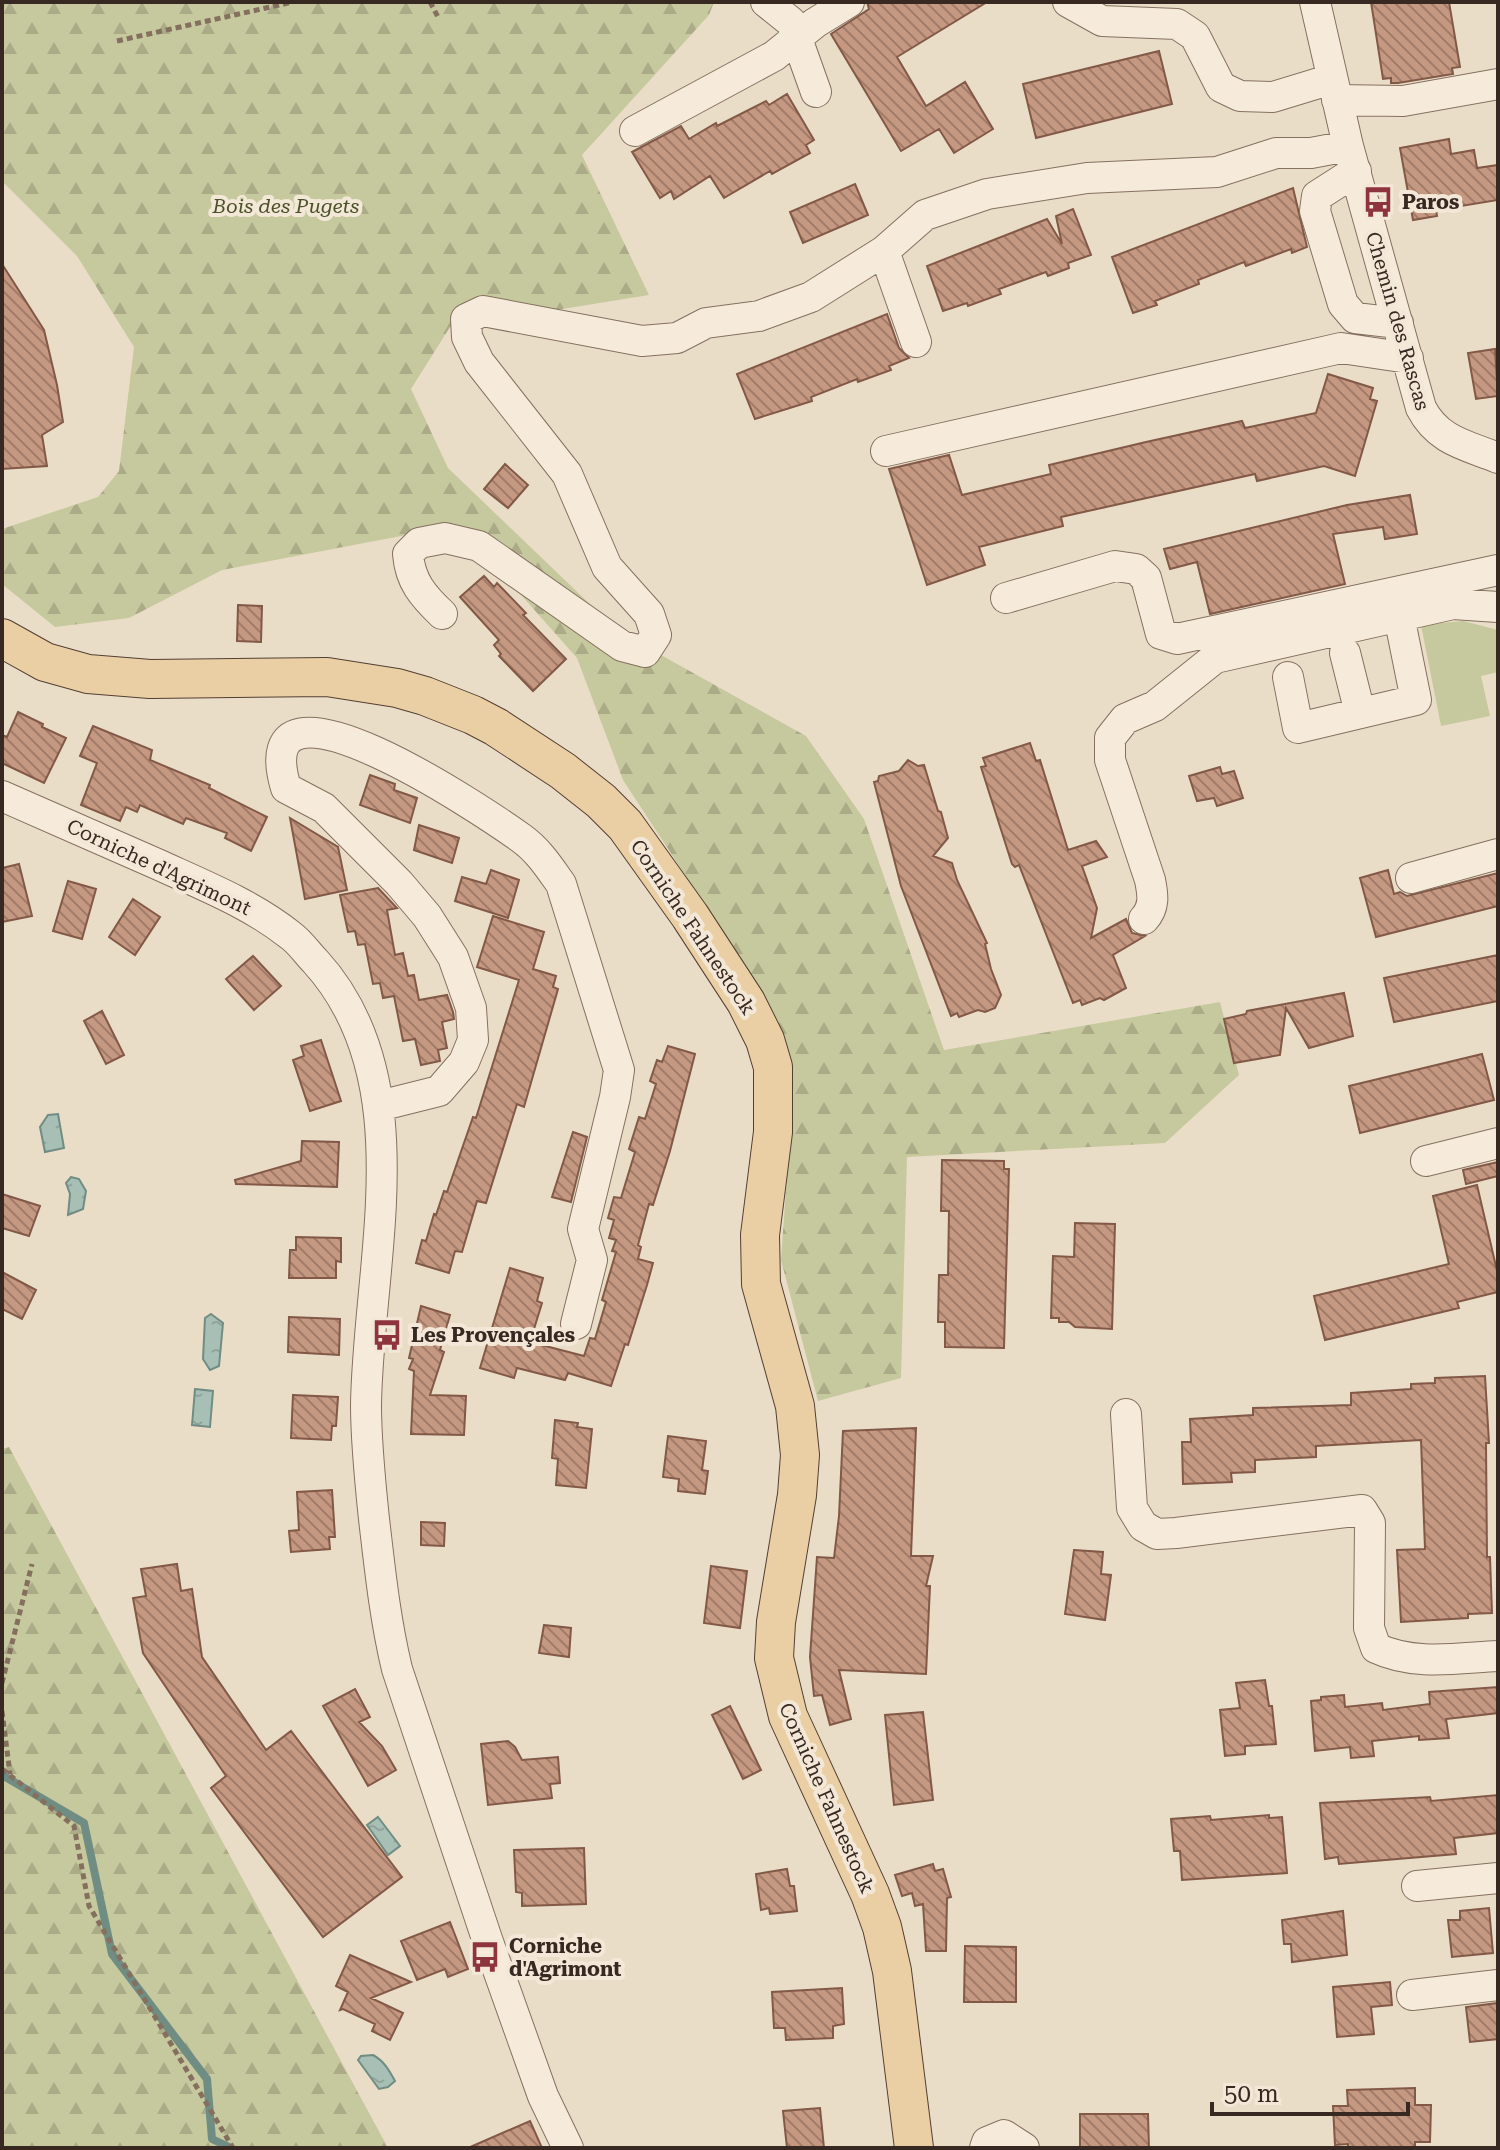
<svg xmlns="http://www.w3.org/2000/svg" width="1500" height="2150" font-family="'Roboto Serif',serif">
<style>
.forest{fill:url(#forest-firs)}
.park{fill:#c6c89d}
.water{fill:url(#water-ripples);stroke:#708d83;stroke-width:2}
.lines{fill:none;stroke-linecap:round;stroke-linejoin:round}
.stream{stroke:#708d83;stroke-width:8}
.building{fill:url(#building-back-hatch);stroke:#825947;stroke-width:2}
.minor-casing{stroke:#85705f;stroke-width:32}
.major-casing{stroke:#533f32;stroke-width:40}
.path{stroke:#85705f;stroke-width:5;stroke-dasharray:6 4;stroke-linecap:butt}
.minor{stroke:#f6ebda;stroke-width:30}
.major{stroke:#eacea4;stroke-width:38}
.labels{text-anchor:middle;stroke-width:8;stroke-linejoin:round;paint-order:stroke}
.poi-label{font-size:20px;font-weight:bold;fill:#372921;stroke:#f3e8d7;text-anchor:start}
.park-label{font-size:20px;font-style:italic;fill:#4b5129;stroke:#f3e8d7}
.street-label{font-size:20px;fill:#372921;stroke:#f3e8d7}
</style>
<defs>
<pattern id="forest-firs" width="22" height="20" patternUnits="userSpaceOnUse" patternTransform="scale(2)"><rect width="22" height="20" fill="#c6c89d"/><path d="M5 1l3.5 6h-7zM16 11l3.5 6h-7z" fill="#abac87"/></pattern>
<pattern id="water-ripples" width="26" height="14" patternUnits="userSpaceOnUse" patternTransform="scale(2)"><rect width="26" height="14" fill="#a8bfb6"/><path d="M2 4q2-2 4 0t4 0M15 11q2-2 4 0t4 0" fill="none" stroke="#91a49c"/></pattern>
<pattern id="building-back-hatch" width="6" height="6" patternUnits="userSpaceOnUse" patternTransform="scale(2)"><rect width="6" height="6" fill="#c59881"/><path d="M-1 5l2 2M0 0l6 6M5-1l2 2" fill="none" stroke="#a17c69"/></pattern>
</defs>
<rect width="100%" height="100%" fill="#eaddc8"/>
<path class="forest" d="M2,2H714L709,15L582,155L649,295L450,327L411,389L448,468L618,631L806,736L864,819L944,1050L1220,1002L1239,1075L1165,1143L907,1157L901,1378L818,1401L781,1260L790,1133L759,988L623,780L577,658L459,525L222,570L129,618L55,627L2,584V529L98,497L119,471L134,347L77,256L2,181Z
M9,1447L388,2148H2V1449Z"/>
<path class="park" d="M1463,621L1498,630V672L1481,676L1490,716L1441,726L1421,625Z"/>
<path class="water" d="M58,1114L64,1148L45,1152L40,1127L48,1115Z
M71,1177L79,1179L86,1191L83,1209L68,1215L70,1194L66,1183Z
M211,1314L223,1323L219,1366L210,1370L203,1359L205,1318Z
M195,1389L213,1391L210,1427L192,1425Z
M378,1817L400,1846L388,1855L367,1825Z
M373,2055C384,2061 389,2070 395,2081L388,2087L379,2089L358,2060L361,2056Z"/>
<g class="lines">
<path class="stream" d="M2,1775L84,1823L112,1954L207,2079L212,2139L231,2148"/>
</g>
<path class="building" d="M867,2H987L897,57L926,106L965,82L993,129L954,153L939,129L901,151L831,34L869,9Z
M1371,2H1449L1460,67L1452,68L1453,74L1398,83H1391V78L1383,79Z
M1159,51L1172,104L1036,138L1023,84Z
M787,94L814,140L806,145L810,153L772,174L770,171L724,198L710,176L674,199L671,191L660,198L632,152L681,126L689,139L716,123L717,126L766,101L769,105Z
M1449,139L1451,154L1474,150L1477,168L1498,165V200L1436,210L1437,216L1413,220L1400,148Z
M855,184L868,215L803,243L790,212Z
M1293,188L1307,247L1292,253L1291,249L1246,266L1244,262L1198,280L1199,284L1155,301L1157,305L1133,313L1112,257Z
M1073,209L1091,255L1068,263L1069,268L1048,276L1046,272L999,289L1001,294L968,306L967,303L943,311L927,266L1047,219L1062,244L1056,216Z
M2,264L44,330L57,385L63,422L42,435L47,466L2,469Z
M887,314L899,348L909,358L889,366L891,370L858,382L857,379L811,397L812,401L755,419L737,374Z
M1495,349L1498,396L1476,399L1468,353Z
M1328,374L1373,388L1370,399L1377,401L1355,476L1324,466L1257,481L1255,474L1061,517L1063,526L979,547L985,565L927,585L889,469L949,455L962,495L1051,474L1049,465L1146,442L1242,421L1245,428L1316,413Z
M505,464L528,485L508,508L484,489Z
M1410,495L1417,534L1385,539L1383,527L1333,534L1345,584L1210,614L1197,562L1170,569L1164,549L1347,505Z
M484,576L494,587L497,583L526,613L523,615L566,659L533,691L499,656L501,654L494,645L499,640L460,597Z
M238,605L262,606L261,642L237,641Z
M18,712L43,724L42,727L66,738L44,783L2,763V735L7,737Z
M93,726L152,750L150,760L210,785L209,788L267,817L251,851L225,838L227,833L186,818L183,824L140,805L137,812L126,807L120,821L81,805L97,763L80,756Z
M1030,743L1036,761L1040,760L1068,850L1096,841L1107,857L1082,866L1097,908L1091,938L1126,919L1132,933L1145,936L1113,955L1126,988L1104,1000L1100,998L1082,1005L1080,1000L1073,1003L1019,865L1015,867L1012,864L981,767L986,766L983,758Z
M908,760L918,766L924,765L938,811L941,812L948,838L933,856L952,863L957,880L987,943L985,944L991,969L1001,995L995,1008L985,1012L978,1010L959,1017L957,1013L951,1016L901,886L874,782L878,781L879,776L899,771Z
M1220,767L1222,774L1234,771L1243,798L1217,806L1214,798L1197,801L1189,776Z
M370,775L395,784L394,790L417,798L410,823L360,805Z
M290,818L338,847L347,890L305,899Z
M419,825L459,838L452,863L414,850Z
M19,864L32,916L2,922V868Z
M491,870L519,880L508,918L455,901L462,877L486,884Z
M1388,870L1394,894L1400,892L1407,896L1498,873V906L1376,937L1360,878Z
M68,881L96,889L82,939L53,931Z
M378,888L397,908L387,910L395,955L403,953L408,976L414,975L419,1000L447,995L453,1012L454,1019L442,1022L447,1048L438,1050L440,1061L421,1065L415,1039L403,1041L394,996L383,998L380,983L373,984L365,944L358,945L355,931L348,932L340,895Z
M133,899L160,917L135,955L109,937Z
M493,916L544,932L533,969L556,976L553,987L558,989L524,1107L517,1104L486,1203L477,1201L462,1252L455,1251L449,1273L416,1263L422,1240L426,1241L434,1214L436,1215L444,1191L447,1192L473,1117L476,1118L519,980L477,967Z
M1498,955V1001L1394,1022L1384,978Z
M253,956L281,986L254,1010L226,979Z
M1344,993L1353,1036L1309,1048L1286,1008L1280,1055L1234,1063L1224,1019L1246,1014L1247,1011Z
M102,1011L124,1055L106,1064L84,1021Z
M321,1040L341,1101L310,1111L293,1060L304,1056L301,1046Z
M668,1046L695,1054L670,1151L653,1205L649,1204L638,1245L641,1247L638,1259L653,1263L647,1285L628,1345L625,1344L611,1386L568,1373L565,1380L517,1368L514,1378L480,1368L510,1268L543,1278L537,1301L542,1303L530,1342L584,1356L590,1338L595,1339L606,1302L602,1300L616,1252L612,1251L616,1240L609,1238L614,1220L608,1218L614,1197L621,1198L635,1152L629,1149L639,1117L645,1119L656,1084L650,1081L657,1060L662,1062Z
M1482,1054L1494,1100L1360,1133L1349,1086Z
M573,1132L587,1137L571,1202L552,1197Z
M302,1141L339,1142L337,1187L236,1184L235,1180L301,1161Z
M942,1160L1004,1161V1169H1009L1004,1348L945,1347V1322H938L939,1275H948L949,1211H941Z
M1498,1162V1176L1466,1184L1463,1170Z
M1477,1185L1498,1275V1292L1457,1302L1459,1308L1325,1340L1314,1296L1449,1264L1433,1196Z
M2,1194L40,1206L29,1236L2,1228Z
M1075,1223L1115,1224L1112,1329L1075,1327L1069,1322H1059V1318H1051L1053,1256L1074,1257Z
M296,1237L341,1238V1262L336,1261V1278H289L290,1250H296Z
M2,1272L36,1290L22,1319L2,1309Z
M421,1306L450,1315L440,1350L444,1352L430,1395L466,1396L464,1435L411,1434L414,1371L409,1369L413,1359L409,1358Z
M289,1317L340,1319L339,1355L288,1352Z
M1485,1376L1489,1443H1486L1487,1557H1490L1492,1613L1468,1614V1618L1401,1622L1397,1550L1425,1549L1421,1440L1316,1446V1457L1255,1460V1472L1231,1473L1232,1482L1183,1484L1182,1442H1191L1190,1419L1253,1415V1408L1351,1405V1393L1411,1389V1384L1435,1383V1378Z
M293,1395L338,1397L336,1426H332L331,1440L291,1438Z
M555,1420L578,1423L577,1427L592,1429L586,1488L556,1485L558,1459L552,1458Z
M916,1428L911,1556H933L926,1586H930L926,1674L839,1670L851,1719L830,1725L822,1695L814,1696L810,1657L817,1557L834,1558L839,1516L843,1431Z
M668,1436L706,1441L702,1470L708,1471L705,1494L678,1491L679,1479L663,1477Z
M332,1490L335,1537H329L330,1549L291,1552L289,1531L299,1530L297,1492Z
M421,1522L445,1523L444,1546L421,1545Z
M1074,1550L1103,1552L1101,1574L1111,1575L1105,1620L1065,1614Z
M177,1564L181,1591L192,1589L202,1657L266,1750L291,1731L402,1877L323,1937L211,1788L226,1776L143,1653L133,1598L146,1596L141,1569Z
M711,1566L747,1571L740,1628L704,1623Z
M544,1625L571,1628L569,1657L539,1653Z
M1265,1680L1269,1706H1272L1276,1744L1245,1746V1754L1225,1756L1220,1710L1240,1708L1236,1683Z
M1498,1687V1713L1446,1719L1449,1738L1419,1740V1736L1372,1741L1374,1756L1351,1758L1350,1747L1315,1751L1311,1701L1321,1700V1697L1344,1695L1345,1707L1382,1703L1383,1710L1430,1704L1429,1692Z
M355,1689L370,1717L359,1722L382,1746L396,1770L368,1786L323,1706Z
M730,1706L761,1770L743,1779L712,1715Z
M923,1712L933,1800L894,1805L885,1715Z
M508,1741L515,1747L522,1760L558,1757L560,1783L550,1784L552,1798L488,1805L481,1744Z
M1498,1795V1833L1454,1838L1456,1854L1339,1864L1338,1857L1325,1859L1320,1803L1430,1797L1431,1801Z
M1269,1815V1818L1282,1817L1287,1873L1182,1880L1180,1851H1174L1171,1819L1210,1816L1211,1820Z
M584,1848L586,1904L522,1906V1893L516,1892L514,1850Z
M933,1864L935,1871L943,1869L951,1897L947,1898L946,1951H926L923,1904L915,1906L912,1893L902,1896L895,1875Z
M787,1869L790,1886H794L797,1911L770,1914L769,1908L761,1910L756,1874Z
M1489,1908L1493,1953L1452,1957L1448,1920H1460V1911Z
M1343,1911L1347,1955L1292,1962L1291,1944H1284L1282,1920Z
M450,1922L468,1969L448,1977L445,1969L417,1980L401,1941Z
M965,1946L1016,1947V2002H964Z
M350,1955L411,1982L371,1998L403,2013L390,2040L372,2031L375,2024L343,2009L340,2010L348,1992L336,1986Z
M1390,1982L1392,2005L1371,2007L1374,2034L1337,2037L1333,1987Z
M842,1988L844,2024L833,2026V2038L786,2040L785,2028H774L772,1992Z
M1498,2003V2039L1470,2042L1466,2007Z
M1415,2088V2105H1431L1430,2142H1415V2148H1348V2144L1335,2145L1333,2106H1348L1347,2090Z
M820,2108L824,2148H787L783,2111Z
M1080,2114H1148L1149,2148H1080Z
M530,2121L542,2148H468Z"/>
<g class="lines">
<defs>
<path id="minor" d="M766,2L791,22L816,92
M1068,2L1102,21L1177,24L1195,36L1221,87L1240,96L1273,97L1332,79
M1315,2L1348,146L1421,408C1438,441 1466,445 1498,458
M1337,100L1403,101L1498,84
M635,131L774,56L815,23L849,2
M1356,171L1317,196L1315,211L1343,304L1355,318L1398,323
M884,251L916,342
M886,451L1341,348L1408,358
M1006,598L1115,566L1136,569L1146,578L1161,634L1177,639L1498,570
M442,614C423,596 410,581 408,554L419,543L445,538L479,546L622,646L645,652L656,635L649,614L607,567L567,474L479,362L467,337L466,319L483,311L642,341L677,338L706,323L759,316L811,297L884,251L925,215L987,194L1087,178L1217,172L1276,153H1311L1348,146
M1345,653L1360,713
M1288,677L1298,728L1416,700L1399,616
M2,796C54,819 105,841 157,864C203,885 251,904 290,935C300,942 307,953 315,961C423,1079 368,1261 366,1405C366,1443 370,1481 374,1519C380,1570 385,1619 397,1669L487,1939L543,2096L568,2148
M1411,878L1498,854
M1144,919C1155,907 1153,895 1150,880L1110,760V738L1125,719L1155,706L1215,658L1453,604L1498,607
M379,1106L439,1091L464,1062L473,1040L471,1008L453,957L427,916L399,883L324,808L286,788C244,648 489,815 521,838C538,850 549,867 561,884L619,1070L615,1097L583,1229L592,1260L576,1324
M1426,1161L1498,1143
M1126,1414L1132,1508L1143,1526L1157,1534L1176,1533L1362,1510L1370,1523L1369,1628L1376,1648C1414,1666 1457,1658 1498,1656
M1417,1886L1498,1878
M1412,1995L1498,1985
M985,2148L987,2142L1004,2135L1024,2148"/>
<path id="major" d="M2,638L45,662L88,674L150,679L327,677L397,688L425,696L473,715L496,727L563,771L601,801L625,825L690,916L746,1002L765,1040L773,1067V1132L760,1235L761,1284L795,1406L800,1455L797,1495L776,1622L774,1658L788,1716L870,1894L882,1927L892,1971L914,2148"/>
</defs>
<use href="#minor" class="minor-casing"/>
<use href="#major" class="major-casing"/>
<path class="path" d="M430,2L438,17
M117,41L293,2
M2,1683L32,1564
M2,1711L10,1774
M2,1769L74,1826L89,1906L233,2148"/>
<use href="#minor" class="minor"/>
<use href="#major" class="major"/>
</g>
<defs>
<symbol id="bus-bare" viewBox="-9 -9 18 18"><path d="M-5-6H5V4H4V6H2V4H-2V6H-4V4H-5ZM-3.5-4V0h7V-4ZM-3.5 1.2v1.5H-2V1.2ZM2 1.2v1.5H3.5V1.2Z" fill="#8e343d" stroke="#f3e8d7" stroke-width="2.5" paint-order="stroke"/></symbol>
</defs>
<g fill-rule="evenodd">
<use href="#bus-bare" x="1356" y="180" width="44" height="44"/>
<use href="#bus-bare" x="365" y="1313" width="44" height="44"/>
<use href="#bus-bare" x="463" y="1935" width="44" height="44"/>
</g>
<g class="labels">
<g class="poi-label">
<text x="1402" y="209">Paros</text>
<text x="411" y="1342">Les Provençales</text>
<text x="509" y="1953">Corniche<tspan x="509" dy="23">d'Agrimont</tspan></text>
</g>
<g class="park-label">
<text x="286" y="213">Bois des Pugets</text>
</g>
<g class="street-label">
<text transform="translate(1398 321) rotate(74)" y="7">Chemin des Rascas</text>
<text transform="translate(159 867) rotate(25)" y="7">Corniche d'Agrimont</text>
<text transform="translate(693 927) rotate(56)" y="7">Corniche Fahnestock</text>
<text transform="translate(827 1798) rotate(66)" y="7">Corniche Fahnestock</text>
</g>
</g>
<rect width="1500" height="2150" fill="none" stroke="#372921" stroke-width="8"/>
<path d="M1212 2102v12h196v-12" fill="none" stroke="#372921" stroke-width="4"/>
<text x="1224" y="2102" font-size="24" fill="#372921" stroke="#f3e8d7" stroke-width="6" paint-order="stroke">50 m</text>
</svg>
